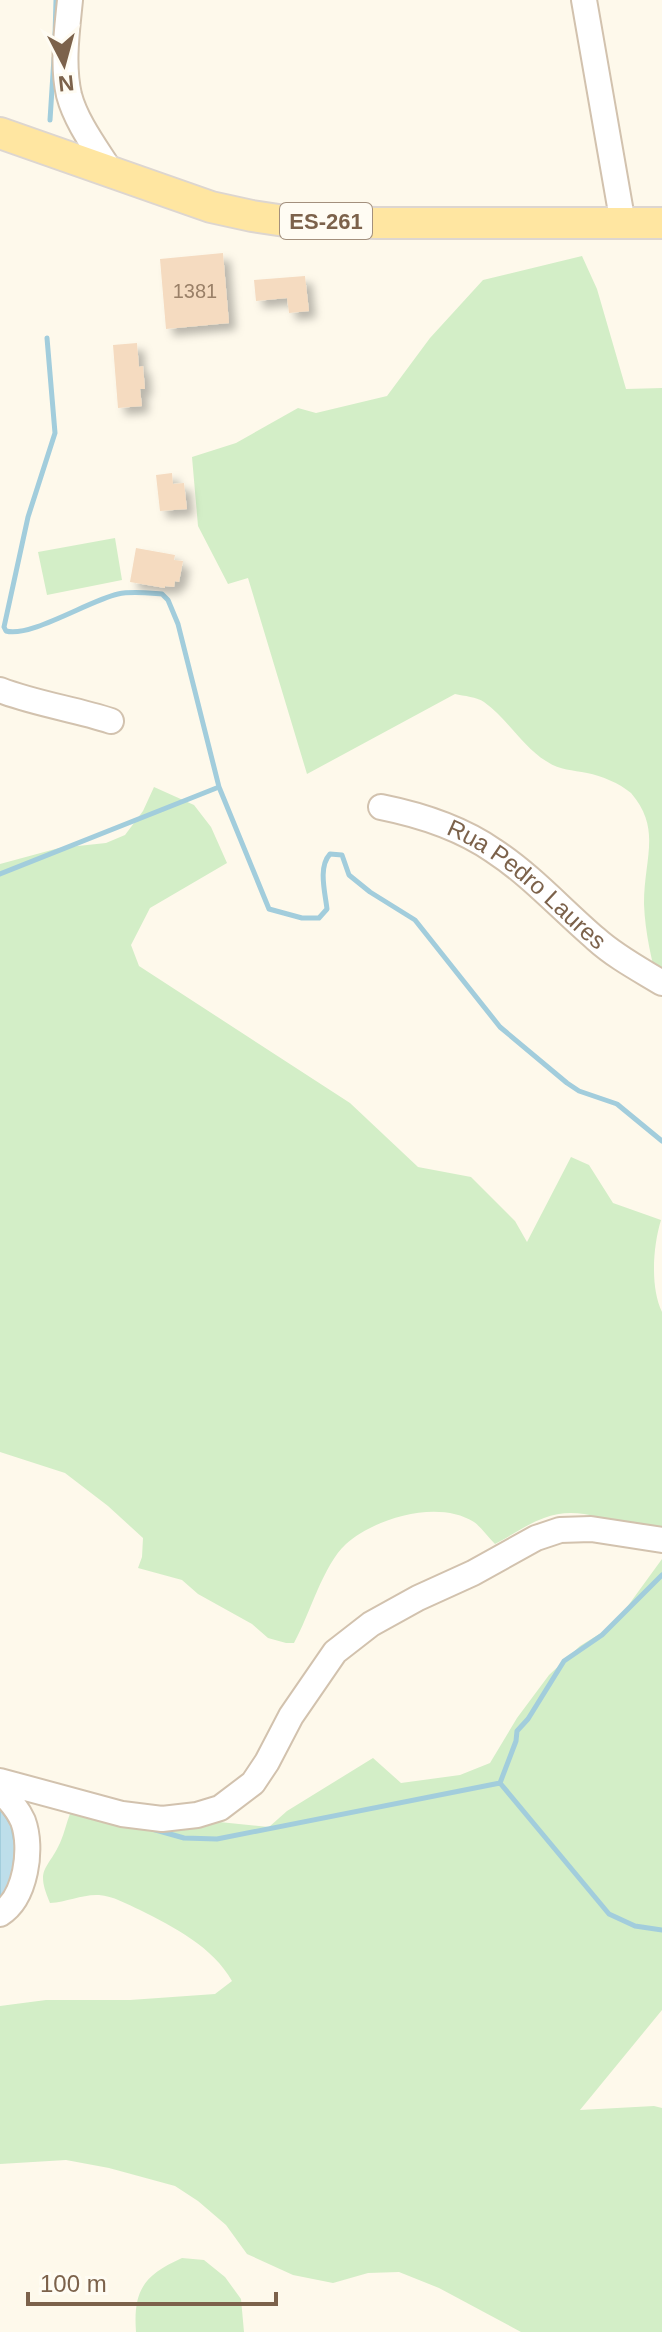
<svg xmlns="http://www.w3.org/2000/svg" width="662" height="2332" font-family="Arial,sans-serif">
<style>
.green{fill:#d3eec7}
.water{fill:#bddeea;stroke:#a2cddc;stroke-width:2}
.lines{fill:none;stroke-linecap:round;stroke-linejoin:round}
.stream{stroke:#a2cddc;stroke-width:5}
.building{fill:#f5dbc0;filter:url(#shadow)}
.minor-casing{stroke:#d2c2ae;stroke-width:28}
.major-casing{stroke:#ddd6d0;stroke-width:34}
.minor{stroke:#fff;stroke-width:24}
.major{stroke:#ffe6a1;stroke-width:30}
.labels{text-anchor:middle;stroke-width:6;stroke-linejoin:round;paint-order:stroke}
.number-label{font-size:20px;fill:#9a8068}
.shield{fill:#fffcf3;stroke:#a3907d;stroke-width:2}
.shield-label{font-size:22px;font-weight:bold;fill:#7c624b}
.street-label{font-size:24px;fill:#7c624b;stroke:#fffcf3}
</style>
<defs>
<filter id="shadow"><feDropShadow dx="7" dy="7" stdDeviation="4" flood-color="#0004"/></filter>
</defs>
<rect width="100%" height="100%" fill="#fef9eb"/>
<path class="green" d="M582,256L597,289L626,389L662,388V991L659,989C652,961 645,933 644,904C644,858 662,829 631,793C619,783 602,776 587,773C572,770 559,770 546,761C522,746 507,718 484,702C477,697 464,696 455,694L307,774L248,578L228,584L198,526L192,457L236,443L298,408L316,413L387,396L430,338L483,280Z
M115,538L122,580L47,595L38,552Z
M154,787L194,805L211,827L227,863L150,908L131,945L139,966L350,1103L418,1167L471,1177L515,1221L527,1242L571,1157L589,1165L613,1203L661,1220C653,1246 650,1287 662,1312V1543C626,1528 584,1502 544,1518C527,1524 511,1536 495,1544C488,1537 481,1527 474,1522C438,1499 375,1518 346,1544C323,1565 310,1614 294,1643H286L268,1638L252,1624L198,1594L182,1580L138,1568L142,1557L143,1538L108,1506L65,1473L0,1452V864L59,848L106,843L125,835L143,811Z
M662,1559V2010L580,2110L654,2106L662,2108V2332H521L439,2288L399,2272L368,2273L333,2283L293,2275L247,2254L226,2225L198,2201L175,2186L109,2168L66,2160L0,2164V2006L46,2000H130L215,1994L232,1981C213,1947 174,1927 140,1910C127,1904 113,1896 99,1895C83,1894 67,1902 50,1903C35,1868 47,1871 60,1843C65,1832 67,1819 73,1807L269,1827L287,1811L373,1758L401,1783L460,1775L490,1763L517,1718L549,1675L580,1646L614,1625Z
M182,2258L204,2260L225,2277L241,2299L244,2332H136C133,2290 144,2275 182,2258Z"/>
<path class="water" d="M0,1808L11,1825L15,1846L12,1880L0,1902Z"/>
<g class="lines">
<path class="stream" d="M55,36L56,0
M50,120L54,58
M47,338L55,433L28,517L4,627L6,631C30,638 90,600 118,594C132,591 148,593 162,594L168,600L178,624L219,787L269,909L302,918H319L327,909C325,892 318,867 330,854L342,855L349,875L370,892L415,920L500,1027L567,1083L579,1091L617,1104L662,1141
M0,874L219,787
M500,1783L516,1741L517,1731L528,1719L564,1661L602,1635L662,1575
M500,1783L609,1914L635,1926L662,1930
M152,1829L184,1838L217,1839L500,1783"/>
</g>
<path class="building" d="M223,253L229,323L166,329L160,259Z
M305,276L309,311L289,313L287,298L256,301L254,280Z
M137,343L139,367L143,366L145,389H140L142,406L118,408L113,345Z
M172,473L173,484L184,483L187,509L160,511L156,475Z
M136,548L175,555L174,560L183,561L179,582L175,581L174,587L165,586V588L130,582Z"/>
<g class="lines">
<defs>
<g id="minor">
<path d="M70,0C67,31 62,64 69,95C76,122 96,148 111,172"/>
<path d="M584,0L623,224"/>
<path d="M0,690C36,704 75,709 111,721"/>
<path id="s1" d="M381,807C421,815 461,828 494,851C532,876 562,910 596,939C616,957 639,969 662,983"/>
<path d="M0,1781L122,1814L162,1819L197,1815L220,1808L253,1783L267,1762L291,1716L335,1652L371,1624L418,1598L473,1573L536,1538L560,1530L591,1529L662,1540"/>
<path d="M0,1791C9,1799 18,1810 23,1821C33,1848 26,1898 0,1914"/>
</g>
<path id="major" d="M0,133L211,207L252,216L285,221L378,223H662"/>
</defs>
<use href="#minor" class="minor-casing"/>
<use href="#major" class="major-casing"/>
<use href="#minor" class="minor"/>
<use href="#major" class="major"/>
</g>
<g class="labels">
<g class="number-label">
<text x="195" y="298">1381</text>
</g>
<rect class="shield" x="280" y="203" width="92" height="36" rx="6"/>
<g class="shield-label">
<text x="326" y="229">ES-261</text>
</g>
<g class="street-label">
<text dy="8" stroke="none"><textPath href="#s1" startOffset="168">Rua Pedro Laures</textPath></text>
</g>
</g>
<g transform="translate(64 64) rotate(174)" stroke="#fffcf3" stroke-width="6" paint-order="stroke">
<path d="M0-6L14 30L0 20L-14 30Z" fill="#7c624b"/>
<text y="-12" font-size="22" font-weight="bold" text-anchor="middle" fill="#7c624b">N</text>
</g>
<path d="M28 2292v12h248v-12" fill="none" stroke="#7c624b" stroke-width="4"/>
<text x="40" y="2292" font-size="24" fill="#7c624b" stroke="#fffcf3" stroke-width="6" paint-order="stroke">100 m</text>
</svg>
